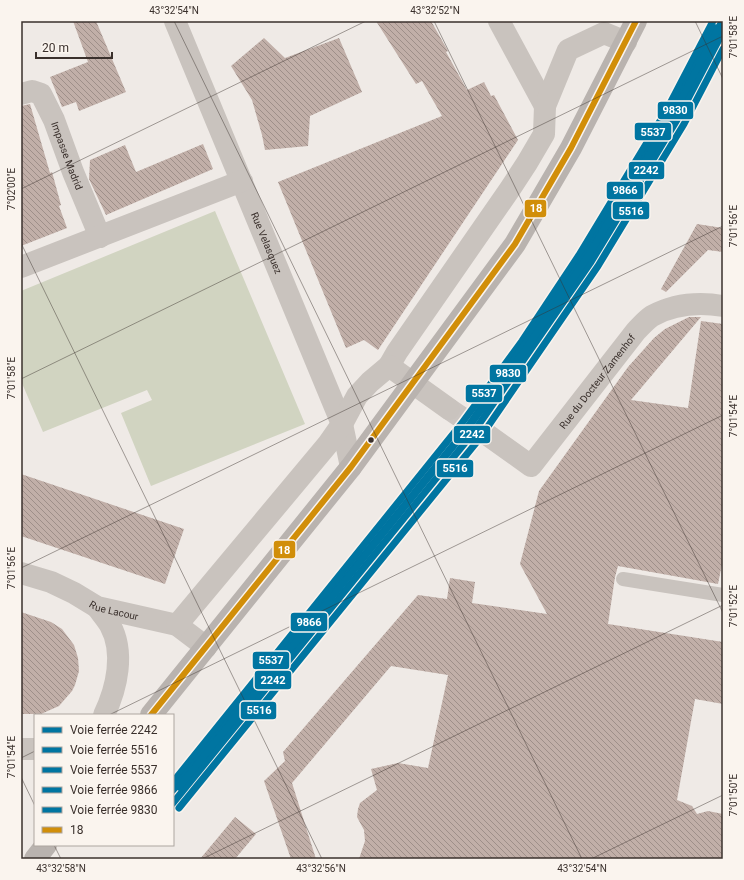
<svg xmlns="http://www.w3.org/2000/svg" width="744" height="880" font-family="Roboto,sans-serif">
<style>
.garden{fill:#d1d4c1}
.building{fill:url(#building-back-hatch)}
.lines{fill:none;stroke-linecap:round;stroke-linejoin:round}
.street-tunnel{stroke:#cbc5c1;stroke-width:22;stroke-dasharray:22 11;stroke-linecap:butt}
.lane{stroke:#c9c3be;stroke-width:14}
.street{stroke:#c9c3be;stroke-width:22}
.secondary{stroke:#b9b3af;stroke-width:22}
.bus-1-casing{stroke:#faf4ee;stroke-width:9}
.bus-1{stroke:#d18e09;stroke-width:6}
.rail-1-casing{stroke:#faf4ee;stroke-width:10}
.rail-2-casing{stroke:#faf4ee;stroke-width:10}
.rail-3-casing{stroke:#faf4ee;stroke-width:10}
.rail-4-casing{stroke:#faf4ee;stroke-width:10}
.rail-5-casing{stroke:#faf4ee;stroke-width:10}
.rail-1{stroke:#0075a1;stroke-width:7}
.rail-2{stroke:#0075a1;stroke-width:7}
.rail-3{stroke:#0075a1;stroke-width:7}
.rail-4{stroke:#0075a1;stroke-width:7}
.rail-5{stroke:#0075a1;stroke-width:7}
.ticks{fill:none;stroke:#3a302c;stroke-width:1;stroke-opacity:0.45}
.bus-dot{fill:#3a302c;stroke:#faf4ee;stroke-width:1.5}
.labels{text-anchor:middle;stroke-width:3;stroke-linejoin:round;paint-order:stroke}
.street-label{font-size:10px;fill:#3a302c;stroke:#faf4ee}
.line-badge{stroke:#faf4ee;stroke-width:1.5}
.badge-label{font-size:11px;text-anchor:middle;font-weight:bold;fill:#fff}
.neatline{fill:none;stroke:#3a302c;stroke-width:1.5}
.ticks-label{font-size:10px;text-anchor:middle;fill:#3a302c}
</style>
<defs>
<pattern id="building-back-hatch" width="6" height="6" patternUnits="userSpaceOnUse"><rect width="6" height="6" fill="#c1afa8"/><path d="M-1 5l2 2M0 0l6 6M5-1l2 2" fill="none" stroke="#9e8f89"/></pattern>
</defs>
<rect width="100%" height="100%" fill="#efeae6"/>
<path class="garden" d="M215,211L305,424L151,486L121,413L152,400L147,390L43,432L21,381V291Z"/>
<path class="building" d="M73,21H96L126,92L79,111L76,102L62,107L50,77L88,62Z
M376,21H431L448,51L446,52L467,90L484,82L491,96L494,95L518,140L378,350L364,340L346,348L278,182L442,116L422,81L416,84Z
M264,38L285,58L339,38L362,92L310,116L308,146L265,150L262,135L252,100L231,66Z
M30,104L50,173L52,172L61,205L59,206L67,228L21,246V106Z
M203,144L213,169L106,215L89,179L90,160L125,145L136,172Z
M697,224L723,228V252L708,250L666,292L661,289Z
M689,317H701L631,400L688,408L701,321L723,324V559L718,584L618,566L615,577L608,624L723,642V704L695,699L677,800L692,806L697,814L708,811L723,814V859H359L365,841L364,830L357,817L358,809L360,803L377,790L371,769L398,763L428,768L448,675L391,666L292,783L316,859H291L264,781L285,761L283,752L418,595L447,599L450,578L475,582L472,603L547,614L520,564L539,491L628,367L654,338L665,329Z
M21,474L184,529L165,584L21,536Z
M21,612L51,622L62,629L74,645L78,658L79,671L75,685L72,691L59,706L41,714H21Z
M235,817L256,834L235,859H200Z"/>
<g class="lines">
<path class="street-tunnel" d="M449,409L489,436"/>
<path class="lane" d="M623,579L723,595"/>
<g class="street">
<path id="s1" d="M175,21L342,424L351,467"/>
<path d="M499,21L545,106"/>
<path id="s2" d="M21,94L32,91L41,94L54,120L73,172L100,237"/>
<path d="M21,267L242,181"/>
<path d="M389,366L397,352L510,189L527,163L544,134L545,106L568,50L604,33L626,42"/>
<path id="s3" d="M489,436L531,466L636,331C641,326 646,320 652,316C674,304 699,302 723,306"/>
<path id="s4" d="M21,573L51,582L74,593L97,607L177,625L206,647"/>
<path d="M97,607C101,613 106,618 110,625C125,652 117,688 104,715"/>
<path d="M177,625L328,444L342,424L357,396L370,382L389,366L449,409"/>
<path d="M21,749H35"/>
</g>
<path class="secondary" d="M151,715L351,467L515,244L571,148L636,21
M35,859L46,845"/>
<defs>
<path id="bus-1" d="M151,715L351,467L515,244L571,148L636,21"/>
</defs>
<use href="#bus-1" class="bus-1-casing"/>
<use href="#bus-1" class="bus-1"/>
<defs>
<path id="rail-1" d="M173,803L473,433L591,262L677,120L723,32"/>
<path id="rail-2" d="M179,808L480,438L598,266L684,124L723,49"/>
<path id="rail-3" d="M173,782L462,423L522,341L579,255L666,111L713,21"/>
<path id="rail-4" d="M173,790L467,428L584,258L670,116L716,28"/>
<path id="rail-5" d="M179,787L468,428L528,346L586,259L673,115L720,25"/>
</defs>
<use href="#rail-1" class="rail-1-casing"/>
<use href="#rail-2" class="rail-2-casing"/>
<use href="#rail-3" class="rail-3-casing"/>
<use href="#rail-4" class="rail-4-casing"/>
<use href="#rail-5" class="rail-5-casing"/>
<use href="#rail-1" class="rail-1"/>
<use href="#rail-2" class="rail-2"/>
<use href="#rail-3" class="rail-3"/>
<use href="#rail-4" class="rail-4"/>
<use href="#rail-5" class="rail-5"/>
</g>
<path class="ticks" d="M174,21L582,859M434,21L723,613M695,21L723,79M21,189L366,21M21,243L322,859M21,379L723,36M21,568L723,226M109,715L723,415M21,758L35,751M21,777L35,806M54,845L61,859M202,859L723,605M591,859L723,795"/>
<circle class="bus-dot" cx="371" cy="440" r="3.5"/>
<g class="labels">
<g class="street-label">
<text dy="4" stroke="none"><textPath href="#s2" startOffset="88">Impasse Madrid</textPath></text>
<text dy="4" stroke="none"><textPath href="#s1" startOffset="240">Rue Velasquez</textPath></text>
<text dy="4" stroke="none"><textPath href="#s3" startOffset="159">Rue du Docteur Zamenhof</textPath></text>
<text dy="4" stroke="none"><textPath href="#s4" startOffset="101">Rue Lacour</textPath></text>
</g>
</g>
<g class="line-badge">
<rect x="657" y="101" width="37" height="19" rx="4" fill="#0075a1"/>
<rect x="634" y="122" width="38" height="19" rx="4" fill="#0075a1"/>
<rect x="628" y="161" width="37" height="19" rx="4" fill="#0075a1"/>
<rect x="606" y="181" width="38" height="19" rx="4" fill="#0075a1"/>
<rect x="524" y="199" width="23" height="19" rx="4" fill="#d18e09"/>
<rect x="612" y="201" width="38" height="19" rx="4" fill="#0075a1"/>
<rect x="489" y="364" width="38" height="19" rx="4" fill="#0075a1"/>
<rect x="465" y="384" width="38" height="19" rx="4" fill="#0075a1"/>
<rect x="453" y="425" width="38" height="19" rx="4" fill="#0075a1"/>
<rect x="436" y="459" width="38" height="19" rx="4" fill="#0075a1"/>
<rect x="273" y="540" width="23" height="19" rx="4" fill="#d18e09"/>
<rect x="290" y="612" width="38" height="20" rx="4" fill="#0075a1"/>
<rect x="252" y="651" width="38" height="19" rx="4" fill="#0075a1"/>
<rect x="254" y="670" width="38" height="20" rx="4" fill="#0075a1"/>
<rect x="240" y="701" width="37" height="19" rx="4" fill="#0075a1"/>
</g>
<g class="badge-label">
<text x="675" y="114">9830</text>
<text x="653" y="136">5537</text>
<text x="646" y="174">2242</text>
<text x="625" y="194">9866</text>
<text x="536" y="212">18</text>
<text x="631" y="215">5516</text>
<text x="508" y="377">9830</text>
<text x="484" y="397">5537</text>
<text x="472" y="438">2242</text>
<text x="455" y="472">5516</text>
<text x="284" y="554">18</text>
<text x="309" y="626">9866</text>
<text x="271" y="664">5537</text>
<text x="273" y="684">2242</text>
<text x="259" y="714">5516</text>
</g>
<rect width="744" height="880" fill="none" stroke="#faf4ee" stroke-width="44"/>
<rect x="34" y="714" width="140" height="132" fill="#faf4ee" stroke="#ada6a0"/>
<rect x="42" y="727" width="20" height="6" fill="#0075a1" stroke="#ada6a0"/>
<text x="70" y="734" font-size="12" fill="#3a302c">Voie ferrée 2242</text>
<rect x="42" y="747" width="20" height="6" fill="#0075a1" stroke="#ada6a0"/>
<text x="70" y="754" font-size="12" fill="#3a302c">Voie ferrée 5516</text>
<rect x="42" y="767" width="20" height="6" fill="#0075a1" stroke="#ada6a0"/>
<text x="70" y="774" font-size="12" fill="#3a302c">Voie ferrée 5537</text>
<rect x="42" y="787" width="20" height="6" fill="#0075a1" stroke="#ada6a0"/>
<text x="70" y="794" font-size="12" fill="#3a302c">Voie ferrée 9866</text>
<rect x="42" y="807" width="20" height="6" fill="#0075a1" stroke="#ada6a0"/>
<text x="70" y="814" font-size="12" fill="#3a302c">Voie ferrée 9830</text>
<rect x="42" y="827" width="20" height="6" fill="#d18e09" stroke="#ada6a0"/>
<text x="70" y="834" font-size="12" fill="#3a302c">18</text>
<path d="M36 52v6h76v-6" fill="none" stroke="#3a302c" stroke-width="2"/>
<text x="42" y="52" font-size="12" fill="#3a302c" stroke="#faf4ee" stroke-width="3" paint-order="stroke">20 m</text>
<rect x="22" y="22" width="700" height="836" class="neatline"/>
<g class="ticks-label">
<text x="174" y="14">43°32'54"N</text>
<text x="435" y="14">43°32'52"N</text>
<text transform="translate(733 37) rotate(-90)" y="4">7°01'58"E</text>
<text transform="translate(11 189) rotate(-90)" y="4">7°02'00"E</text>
<text transform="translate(733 226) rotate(-90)" y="4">7°01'56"E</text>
<text transform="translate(11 378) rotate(-90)" y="4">7°01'58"E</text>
<text transform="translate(733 416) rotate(-90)" y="4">7°01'54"E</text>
<text transform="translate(11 568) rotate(-90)" y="4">7°01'56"E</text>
<text transform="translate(733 606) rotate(-90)" y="4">7°01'52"E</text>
<text transform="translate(11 757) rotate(-90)" y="4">7°01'54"E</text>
<text transform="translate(733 795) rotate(-90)" y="4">7°01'50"E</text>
<text x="61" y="872">43°32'58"N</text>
<text x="321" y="872">43°32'56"N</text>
<text x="582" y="872">43°32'54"N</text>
</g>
</svg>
